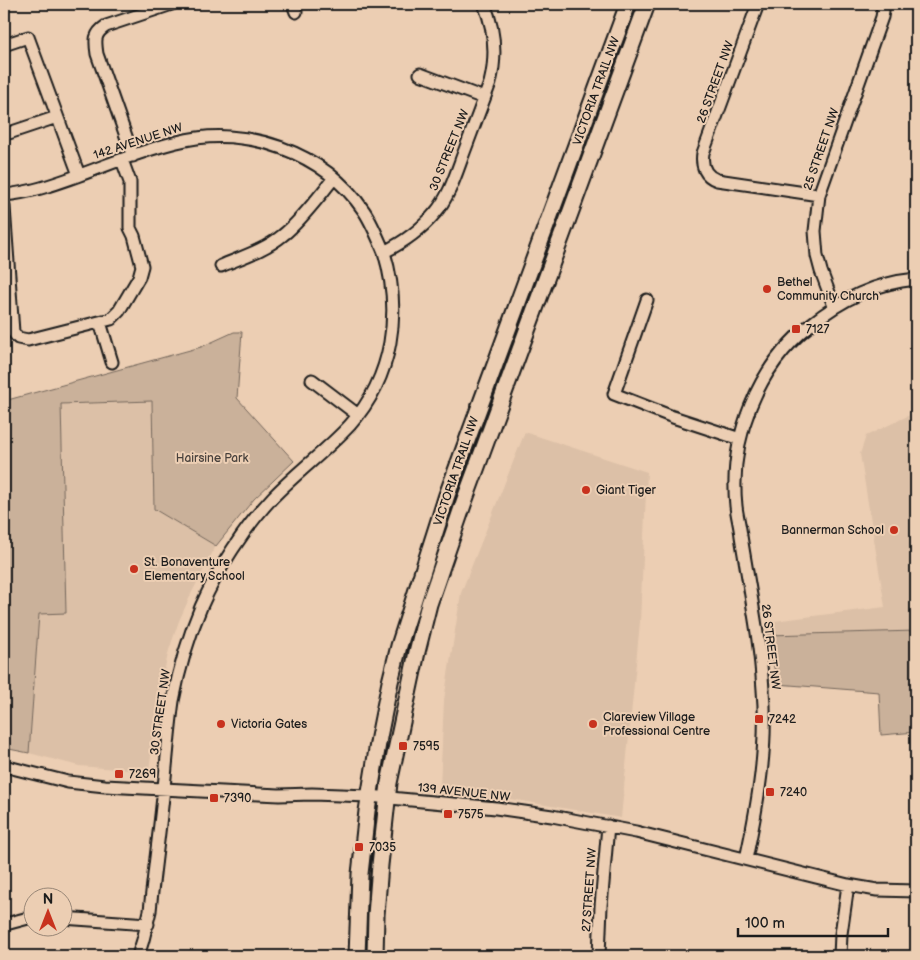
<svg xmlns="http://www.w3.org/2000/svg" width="920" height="960" font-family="'Balsamiq Sans',sans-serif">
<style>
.built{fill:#dcc0a7}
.green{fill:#cab19a;stroke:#73665b}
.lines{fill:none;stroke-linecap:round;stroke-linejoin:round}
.minor-casing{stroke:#1c1c1c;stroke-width:15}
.major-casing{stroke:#1c1c1c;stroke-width:19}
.minor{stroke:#ecceb3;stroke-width:11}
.major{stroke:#ecceb3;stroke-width:15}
.poi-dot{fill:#c8321e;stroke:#ecceb3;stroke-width:2}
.labels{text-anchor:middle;stroke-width:4;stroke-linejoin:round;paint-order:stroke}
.street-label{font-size:12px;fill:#1c1c1c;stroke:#ecceb3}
.poi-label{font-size:12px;fill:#1c1c1c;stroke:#ecceb3;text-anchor:start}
.park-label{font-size:12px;fill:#48413c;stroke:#ecceb3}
</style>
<rect width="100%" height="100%" fill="#ecceb3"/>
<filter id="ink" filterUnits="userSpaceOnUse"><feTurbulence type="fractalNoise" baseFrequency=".02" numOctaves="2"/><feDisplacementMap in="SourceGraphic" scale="10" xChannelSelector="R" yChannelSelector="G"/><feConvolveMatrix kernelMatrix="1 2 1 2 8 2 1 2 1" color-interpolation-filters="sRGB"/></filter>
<g filter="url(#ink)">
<path class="built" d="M152,401L154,509L216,546L192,592L179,621L169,650L159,693L149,771H141L79,766L29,753L39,613H66L61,404Z
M916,412V631L768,635L766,622L885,607L860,454L866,436Z
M525,432L647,472L640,622L621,818L440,787L444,700L461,593Z"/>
<path class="green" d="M234,332H242L237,398L294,461L254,499L216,546L154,509L152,401L61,404L66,613L39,614L29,753L4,748V401L201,347Z
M916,631V732L881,735L879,692L777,684L768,635Z"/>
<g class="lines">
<defs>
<path id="minor" d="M293,4L296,12
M758,4L703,153C701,166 705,176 717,180L819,195
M4,45L28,37L79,175
M420,74L484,98
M4,133H9L57,117
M133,156L97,54C95,40 94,34 106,26L172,4
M4,195C29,193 52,185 77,176C110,164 143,150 177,142C245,124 324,152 364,211C372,223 378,238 384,252
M4,207L13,332L18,338L28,340L111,319L119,311L139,277L142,266L134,236L130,228V182L122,160
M221,266C242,257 265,250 283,235C301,221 319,196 334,178
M647,300L614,394L673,417L740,439
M834,306L821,271L817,256L815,231L819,195L882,17L883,11L882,4
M100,322L112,362
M312,380L358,415
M4,766L68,782L105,786L279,795L312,794L369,796L496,808L552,816L636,832L848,885L877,890L916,891
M746,859C758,803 768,747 763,690C760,638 749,587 741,536C740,526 737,516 736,506C729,439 757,367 810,325C842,299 875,283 916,279
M62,918L148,924
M6,924L32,917
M138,956L143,940L150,911C154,870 160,829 164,787C167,759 169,730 173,701C179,669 188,638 201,607C217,570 245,527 273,497C297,472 326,451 350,425C393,377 402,312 384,252C404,242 421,230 435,213C449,197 456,174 463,155C472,131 481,107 490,83C497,55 495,30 484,4
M599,956L601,906L608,826
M840,956L841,934L848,885"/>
<path id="major" d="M357,956L360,874L367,811L379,737L390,682L399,646L447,495L628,4
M375,956L376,915L380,865L389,783L417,652L429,604L464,502L647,4"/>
</defs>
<use href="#minor" class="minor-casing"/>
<use href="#major" class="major-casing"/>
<use href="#minor" class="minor"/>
<use href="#major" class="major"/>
</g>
</g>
<g class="poi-dot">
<circle cx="767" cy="289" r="5"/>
<rect x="791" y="324" width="10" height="10" rx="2.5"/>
<circle cx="586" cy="490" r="5"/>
<circle cx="894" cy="530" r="5"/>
<circle cx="134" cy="569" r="5"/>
<rect x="754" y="714" width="10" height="10" rx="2.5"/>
<circle cx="221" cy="724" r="5"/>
<circle cx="593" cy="724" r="5"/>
<rect x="398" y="741" width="10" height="10" rx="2.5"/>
<rect x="114" y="769" width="10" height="10" rx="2.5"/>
<rect x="765" y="787" width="10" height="10" rx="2.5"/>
<rect x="209" y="793" width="10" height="10" rx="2.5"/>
<rect x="443" y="809" width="10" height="10" rx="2.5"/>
<rect x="354" y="842" width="10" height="10" rx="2.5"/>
</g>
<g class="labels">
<g class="street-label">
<text transform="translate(715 82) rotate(-70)" y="4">26 STREET NW</text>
<text transform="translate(596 91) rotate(-70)" y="4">VICTORIA TRAIL NW</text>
<text transform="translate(138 141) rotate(-18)" y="4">142 AVENUE NW</text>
<text transform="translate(821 149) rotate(-71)" y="4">25 STREET NW</text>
<text transform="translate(449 150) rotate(-68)" y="4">30 STREET NW</text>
<text transform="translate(456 471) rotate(-71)" y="4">VICTORIA TRAIL NW</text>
<text transform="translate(771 647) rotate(83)" y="4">26 STREET NW</text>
<text transform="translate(160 712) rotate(-82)" y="4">30 STREET NW</text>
<text transform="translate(464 792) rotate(6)" y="4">139 AVENUE NW</text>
<text transform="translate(589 890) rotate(-86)" y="4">27 STREET NW</text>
</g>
<g class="poi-label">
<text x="777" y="286">Bethel<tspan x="777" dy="14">Community Church</tspan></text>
<text x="806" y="333">7127</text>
<text x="596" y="494">Giant Tiger</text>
<text x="884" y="534" text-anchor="end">Bannerman School</text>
<text x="144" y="566">St. Bonaventure<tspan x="144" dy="14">Elementary School</tspan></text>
<text x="603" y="721">Clareview Village<tspan x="603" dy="14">Professional Centre</tspan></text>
<text x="769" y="723">7242</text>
<text x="231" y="728">Victoria Gates</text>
<text x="413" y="750">7595</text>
<text x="129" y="778">7269</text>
<text x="780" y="796">7240</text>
<text x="224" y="802">7390</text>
<text x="458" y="818">7575</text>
<text x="369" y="851">7035</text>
</g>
<g class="park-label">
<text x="212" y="462">Hairsine Park</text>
</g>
</g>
<rect width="920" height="960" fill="none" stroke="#ecceb3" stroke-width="20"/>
<rect x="10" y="10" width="900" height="940" fill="none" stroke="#1c1c1c" stroke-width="2" filter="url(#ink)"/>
<g transform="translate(48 912)"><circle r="24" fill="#ecceb3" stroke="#998777"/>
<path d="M0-4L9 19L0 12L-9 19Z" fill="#c8321e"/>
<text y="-8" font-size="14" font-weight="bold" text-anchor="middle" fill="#1c1c1c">N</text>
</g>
<path d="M738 928v8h150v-8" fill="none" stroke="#1c1c1c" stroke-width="2.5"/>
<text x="745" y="928" font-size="15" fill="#1c1c1c" stroke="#ecceb3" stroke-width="4" paint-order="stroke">100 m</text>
</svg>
